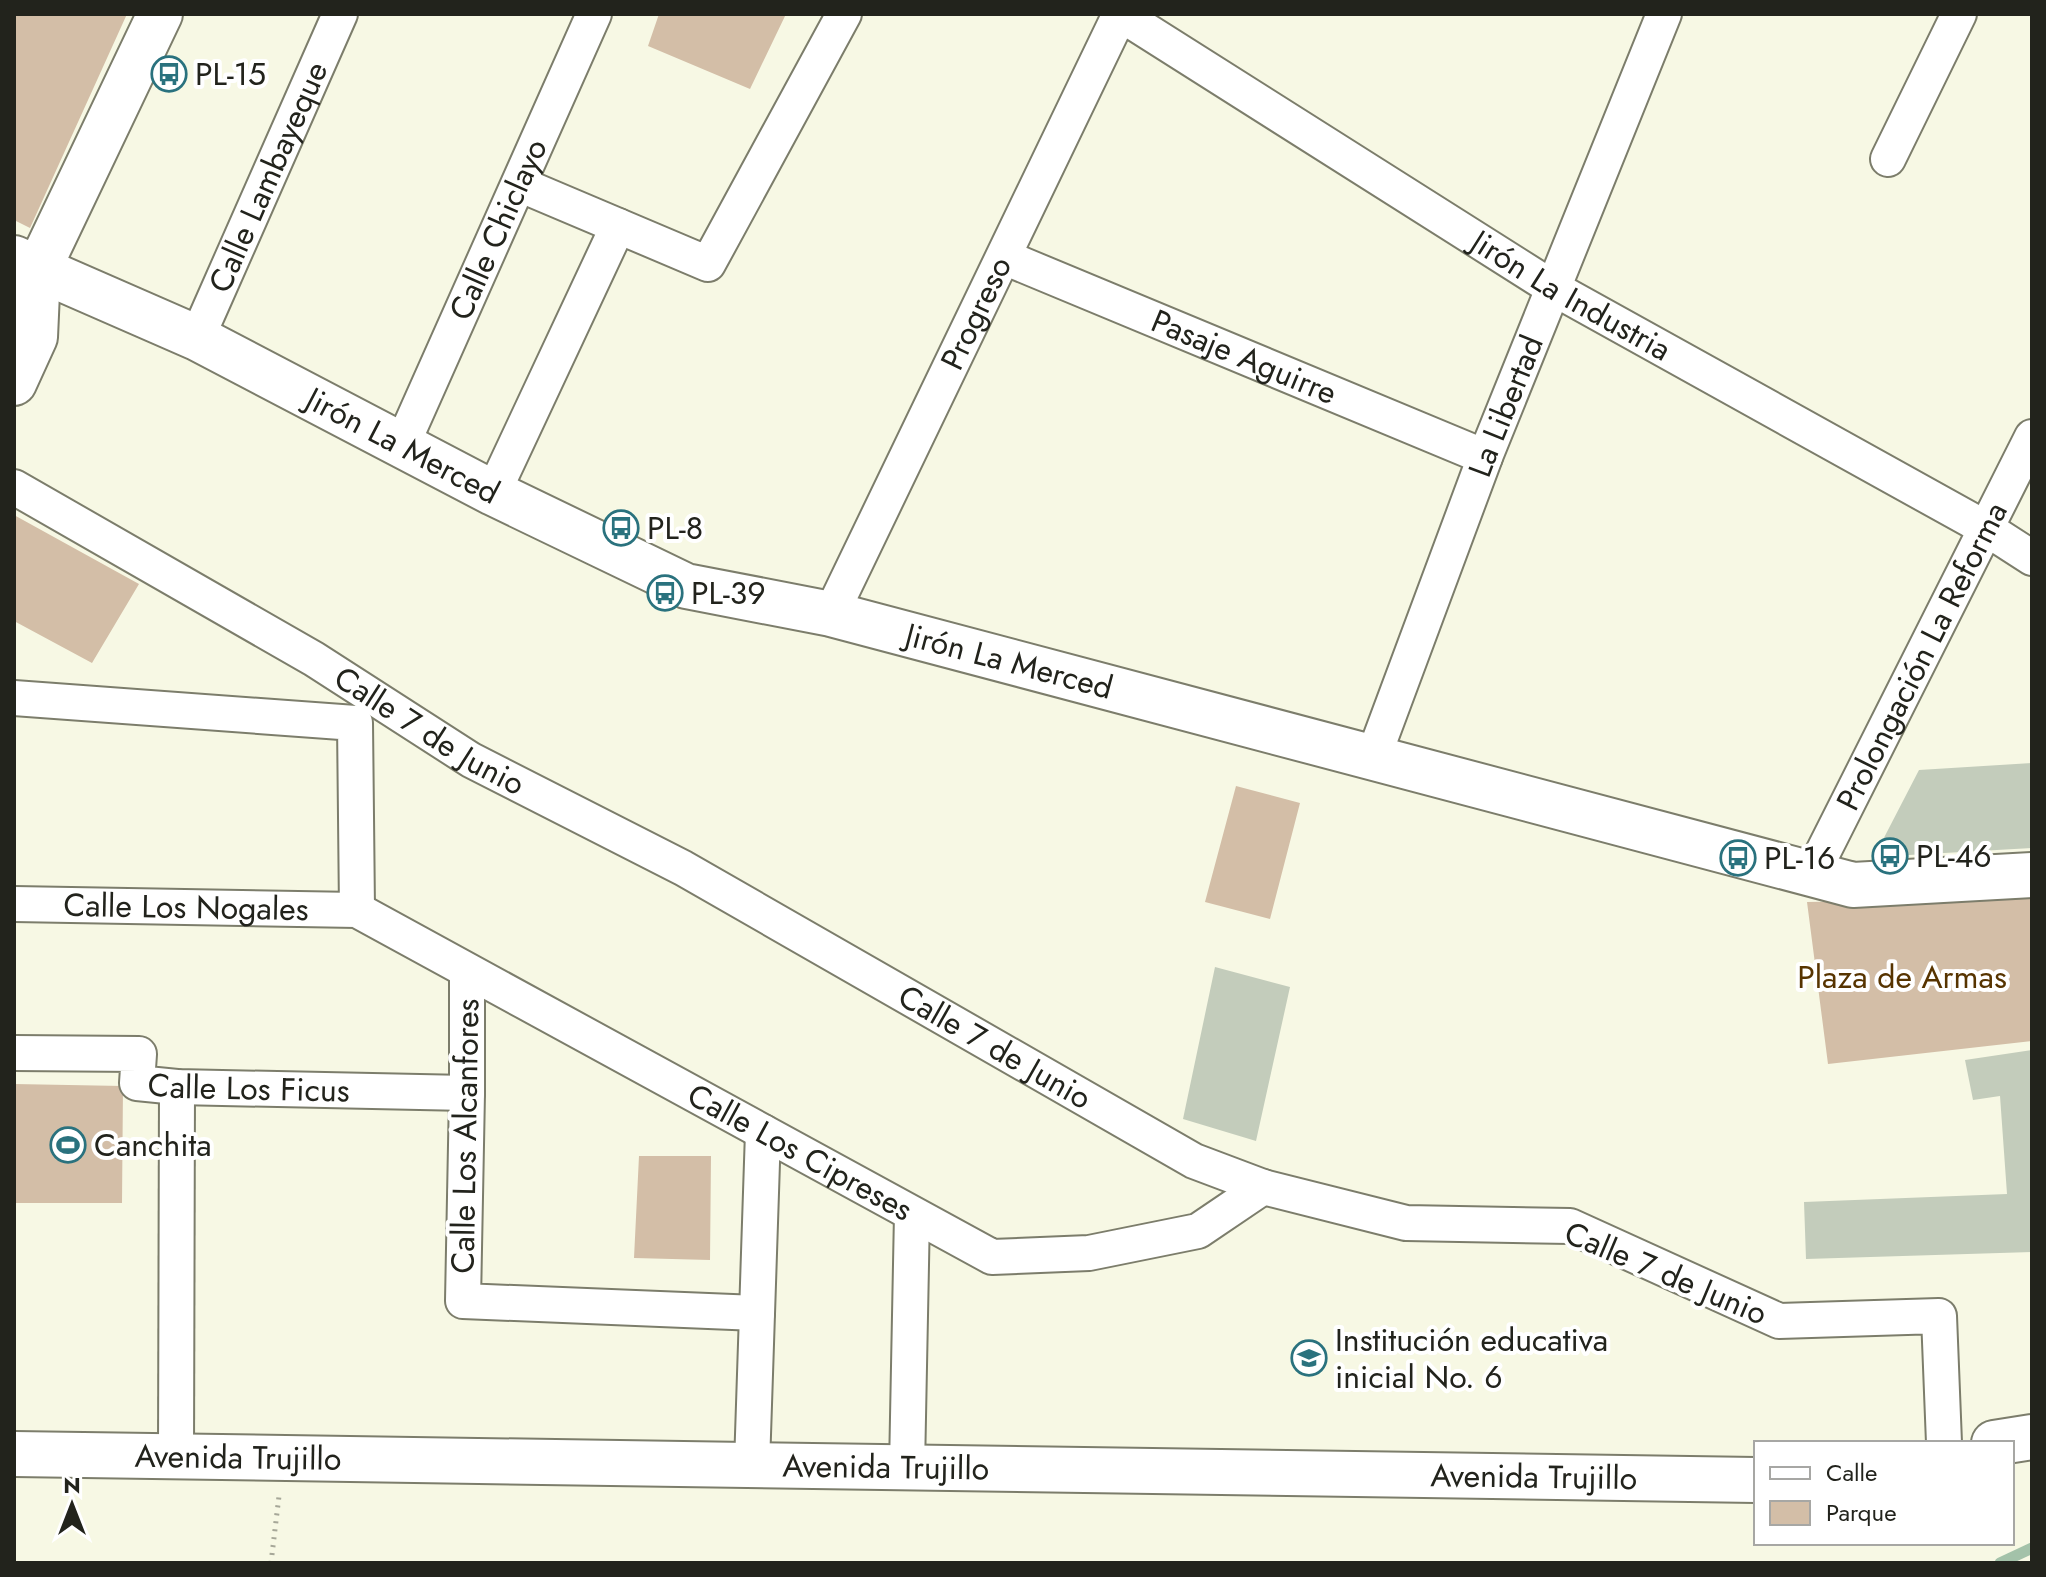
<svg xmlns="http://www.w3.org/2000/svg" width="2046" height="1577" font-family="Jost,sans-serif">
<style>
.green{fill:#d3bea7}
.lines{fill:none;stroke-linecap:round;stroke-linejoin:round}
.stream{stroke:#a3c2a9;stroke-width:11}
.building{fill:#c3ccbb}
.street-casing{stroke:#7c7d6b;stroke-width:38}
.secondary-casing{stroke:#7c7d6b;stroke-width:48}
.path{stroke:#a6a798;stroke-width:5;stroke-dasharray:2 6;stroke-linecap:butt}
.street{stroke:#fff;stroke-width:34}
.secondary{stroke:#fff;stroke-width:44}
.labels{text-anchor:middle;stroke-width:8;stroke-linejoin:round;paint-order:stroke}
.poi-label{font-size:32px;fill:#22231c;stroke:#fff;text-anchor:start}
.street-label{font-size:32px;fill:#22231c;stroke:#fff}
.park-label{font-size:32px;fill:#573400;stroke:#fff}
</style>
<rect width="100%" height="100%" fill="#f7f8e4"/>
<path class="green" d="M14,14H127L30,228L14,220Z
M659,14H786L750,89L648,46Z
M14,515L139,584L92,663L14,621Z
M1236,786L1300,803L1270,919L1205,902Z
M2032,898V1041L1828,1064L1807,902Z
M14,1084L123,1086L122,1203H14Z
M639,1156H711L710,1260L634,1258Z"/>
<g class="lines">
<path class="stream" d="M2000,1563L2032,1548"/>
</g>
<path class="building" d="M2032,763V848L1874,857L1919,770Z
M1215,967L1290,987L1256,1141L1183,1119Z
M2032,1050V1252L1806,1259L1804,1202L2007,1194L2000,1096L1973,1100L1965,1060Z"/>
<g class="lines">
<defs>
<g id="street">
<path id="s1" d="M1120,14L1553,288L1987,529L2032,558"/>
<path d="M1888,159L1959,14"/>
<path d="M519,184L708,264L844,14"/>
<path id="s2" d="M1004,257L1485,457"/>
<path id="s3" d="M197,338L340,14"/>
<path id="s4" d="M402,445L594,14"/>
<path id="s5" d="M14,487L314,659L471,760L683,868L1194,1161L1263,1187L1406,1223L1570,1226L1779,1321L1939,1316L1944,1443"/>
<path d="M493,493L618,226"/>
<path id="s6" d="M831,614L1120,14"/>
<path d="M14,698L355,723L357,910"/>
<path id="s7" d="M1373,758L1485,457L1664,14"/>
<path id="s8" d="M1812,874L2032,437"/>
<path id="s9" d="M14,904L357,910L992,1257L1089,1253L1198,1231L1263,1187"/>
<path d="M467,971V1093L463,1301L757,1313"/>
<path id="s10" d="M14,1053L139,1054L137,1083L177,1087L467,1093"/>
<path d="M176,1457L177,1087"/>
<path d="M752,1465L763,1132"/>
<path d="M907,1468L912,1214"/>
</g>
<g id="secondary">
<path id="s11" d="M14,258L197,338L493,493L686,586L831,614L1853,885L2032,875"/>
<path d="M14,383L35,337L38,270L160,14"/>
<path d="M1994,1443L2032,1437"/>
<path id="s12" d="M14,1454L1756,1480"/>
</g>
</defs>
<use href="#street" class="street-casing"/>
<use href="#secondary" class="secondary-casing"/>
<path class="path" d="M271,1563L279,1496"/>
<use href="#street" class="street"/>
<use href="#secondary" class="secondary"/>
</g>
<defs>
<symbol id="bus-ring" viewBox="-11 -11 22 22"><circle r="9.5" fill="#fff" stroke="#2a727e" stroke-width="1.5"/><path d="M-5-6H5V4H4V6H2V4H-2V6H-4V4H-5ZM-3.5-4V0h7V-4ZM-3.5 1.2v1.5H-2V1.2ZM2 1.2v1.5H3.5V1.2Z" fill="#2a727e"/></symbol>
<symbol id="stadium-ring" viewBox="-11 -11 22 22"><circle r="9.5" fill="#fff" stroke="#2a727e" stroke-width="1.5"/><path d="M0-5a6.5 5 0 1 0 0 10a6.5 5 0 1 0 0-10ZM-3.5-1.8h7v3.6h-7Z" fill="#2a727e"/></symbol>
<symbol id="school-ring" viewBox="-11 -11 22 22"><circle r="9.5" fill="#fff" stroke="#2a727e" stroke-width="1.5"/><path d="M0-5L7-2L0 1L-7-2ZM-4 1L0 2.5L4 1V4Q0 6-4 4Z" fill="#2a727e"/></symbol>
</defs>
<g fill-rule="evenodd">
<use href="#bus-ring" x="149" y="54" width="40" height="40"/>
<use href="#bus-ring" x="601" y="508" width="40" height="40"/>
<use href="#bus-ring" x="645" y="573" width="40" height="40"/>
<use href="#bus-ring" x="1870" y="836" width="40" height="40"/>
<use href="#bus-ring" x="1718" y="838" width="40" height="40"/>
<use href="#stadium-ring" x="48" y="1125" width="40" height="40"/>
<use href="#school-ring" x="1289" y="1338" width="40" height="40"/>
</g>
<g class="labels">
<g class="poi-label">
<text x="195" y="85">PL-15</text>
<text x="647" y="539">PL-8</text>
<text x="691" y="604">PL-39</text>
<text x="1916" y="867">PL-46</text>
<text x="1764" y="869">PL-16</text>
<text x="94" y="1156">Canchita</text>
<text x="1335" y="1351">Institución educativa<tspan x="1335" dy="37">inicial No. 6</tspan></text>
</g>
<g class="street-label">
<text dy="11" stroke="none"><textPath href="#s3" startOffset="176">Calle Lambayeque</textPath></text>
<text dy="11" stroke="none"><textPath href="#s4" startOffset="236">Calle Chiclayo</textPath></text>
<text dy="11" stroke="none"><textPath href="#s1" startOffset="532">Jirón La Industria</textPath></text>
<text dy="11" stroke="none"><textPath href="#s6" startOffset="334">Progreso</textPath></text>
<text dy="11" stroke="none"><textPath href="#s2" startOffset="260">Pasaje Aguirre</textPath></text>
<text dy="11" stroke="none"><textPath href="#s7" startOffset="376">La Libertad</textPath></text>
<text dy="11" stroke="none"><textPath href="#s11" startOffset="432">Jirón La Merced</textPath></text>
<text dy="11" stroke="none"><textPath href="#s8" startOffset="244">Prolongación La Reforma</textPath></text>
<text dy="11" stroke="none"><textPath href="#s11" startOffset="1080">Jirón La Merced</textPath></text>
<text dy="11" stroke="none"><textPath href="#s5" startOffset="482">Calle 7 de Junio</textPath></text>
<text dy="11" stroke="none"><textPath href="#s9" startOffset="172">Calle Los Nogales</textPath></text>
<text dy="11" stroke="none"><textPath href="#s5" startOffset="1130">Calle 7 de Junio</textPath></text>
<text dy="11" stroke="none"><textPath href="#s10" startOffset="266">Calle Los Ficus</textPath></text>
<text transform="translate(465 1136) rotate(-89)" y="11">Calle Los Alcanfores</text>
<text dy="11" stroke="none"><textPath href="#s9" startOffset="848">Calle Los Cipreses</textPath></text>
<text transform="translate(1666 1273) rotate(23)" y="11">Calle 7 de Junio</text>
<text dy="11" stroke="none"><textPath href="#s12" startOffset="224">Avenida Trujillo</textPath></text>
<text dy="11" stroke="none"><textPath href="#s12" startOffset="872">Avenida Trujillo</textPath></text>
<text dy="11" stroke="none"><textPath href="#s12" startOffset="1520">Avenida Trujillo</textPath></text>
</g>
<g class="park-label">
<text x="1902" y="988">Plaza de Armas</text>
</g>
</g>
<rect width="2046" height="1577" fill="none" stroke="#22231c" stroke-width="32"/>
<rect x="1754" y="1441" width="260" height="104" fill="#ffffff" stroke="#a7a7a4" stroke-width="2"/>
<rect x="1770" y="1467" width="40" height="12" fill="#ffffff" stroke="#a7a7a4" stroke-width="2"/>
<text x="1826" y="1481" font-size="24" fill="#22231c">Calle</text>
<rect x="1770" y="1501" width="40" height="24" fill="#d3bea7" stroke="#a7a7a4" stroke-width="2"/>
<text x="1826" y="1521" font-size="24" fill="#22231c">Parque</text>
<g transform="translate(72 1505)" stroke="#ffffff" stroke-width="6" paint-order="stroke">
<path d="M0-6L14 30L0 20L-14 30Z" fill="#22231c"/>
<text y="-12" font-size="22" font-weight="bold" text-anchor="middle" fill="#22231c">N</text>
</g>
</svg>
